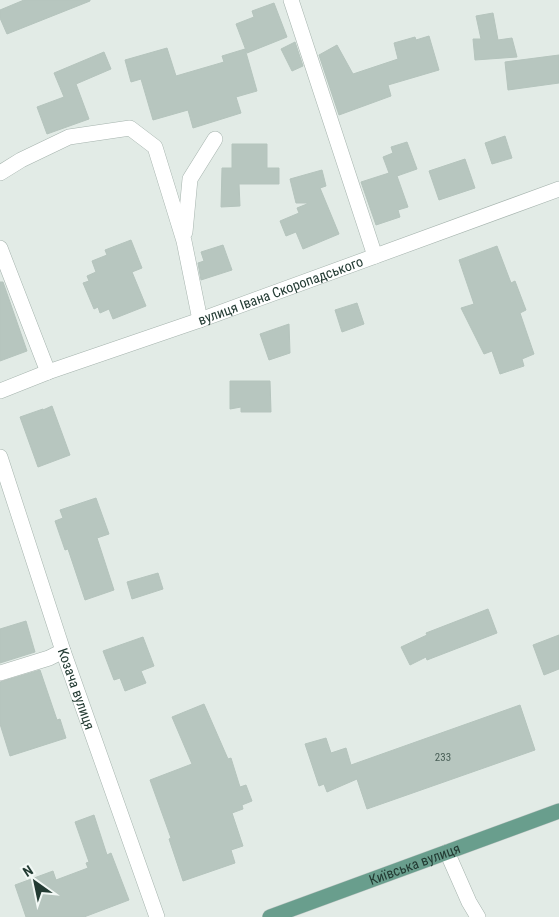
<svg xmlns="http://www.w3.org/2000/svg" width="559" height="917" font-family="'Roboto Condensed',sans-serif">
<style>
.building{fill:#b7c6bf;stroke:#b5c4bd}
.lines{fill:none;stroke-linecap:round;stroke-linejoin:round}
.minor-casing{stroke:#a5b3ad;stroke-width:16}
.major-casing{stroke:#c1c8c6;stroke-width:16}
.minor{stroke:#fff;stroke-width:15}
.major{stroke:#699e8d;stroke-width:15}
.labels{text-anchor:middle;stroke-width:4.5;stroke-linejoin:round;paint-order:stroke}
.number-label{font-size:11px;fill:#485e56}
.street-label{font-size:14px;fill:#233b33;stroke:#f2f8f5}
</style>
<rect width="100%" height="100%" fill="#e2ebe6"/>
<path class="building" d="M24,0H90V1L7,34L0,18V10Z
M274,3L287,37L247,53L236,24L254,17L252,11Z
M493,13L498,40L512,38L517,57L475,60L473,39H481L476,16Z
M429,36L439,70L388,85L391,96L339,115L319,55L337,45L353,74L398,59L394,43L415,37L416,40Z
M295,42L303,66L292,71L281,49Z
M167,48L176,76L224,62L222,56L245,49L257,91L236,97L241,113L193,128L188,110L153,120L141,79L131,82L125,60Z
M104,52L111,69L76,84L89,119L47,134L37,107L64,97L54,73Z
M559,55V83L508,90L505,62Z
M505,136L512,158L492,164L485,143Z
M407,142L417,169L397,176L408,207L398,210L400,217L376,225L361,182L389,173L383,157L393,153L391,147Z
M232,144H267V168H279V184H239L240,206L221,207L222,168H232Z
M465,159L475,188L439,200L429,171Z
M322,170L326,186L320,188L339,234L303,249L296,232L286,236L280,221L299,213L297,208L307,204V203H296L290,179Z
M131,240L142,268L132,272L146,306L113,319L109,309L100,313L98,307L94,309L83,283L89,281L87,276L96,272L92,261L107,255L105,250Z
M223,245L232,270L201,280L198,263L204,261L201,252Z
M497,246L511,283L515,281L526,310L520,313L534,354L522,359L524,366L500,374L492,351L484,354L461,308L474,304L459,260Z
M0,282H3L27,351L0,361Z
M357,303L364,324L342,332L335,310Z
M289,324L290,353L269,360L260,334Z
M230,381H270L271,412H241V407L230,409Z
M52,406L70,455L38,467L20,417L43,409V410Z
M96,498L109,534L97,538L114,590L85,600L68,549L65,550L55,521L63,518L60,510Z
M158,573L163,589L132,599L127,582Z
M488,609L497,633L427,660L426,657L410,665L401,647L427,635L426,633Z
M26,621L35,652L0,663V629Z
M559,635V669L544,675L533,645Z
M143,637L154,666L141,671L146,683L125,691L120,678L114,680L103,651Z
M40,670L57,720L60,719L66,738L10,756L0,724V682Z
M204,704L228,759L231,758L240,787L246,785L252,801L242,805L243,809L232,813L243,846L231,850L235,863L183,881L169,839L171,838L150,780L192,764L172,717Z
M520,705L535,750L367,809L357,779L327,792L324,784L319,786L305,744L326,738L331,753L346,748L351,765Z
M94,815L107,855L111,853L129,900L84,917H26L15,885L53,871L56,880L88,868L86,863L89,862L75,822Z"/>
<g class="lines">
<defs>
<g id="minor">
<path d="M291,0L375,256"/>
<path d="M0,173L21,160L69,137L130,128L155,147L184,241L200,320"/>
<path d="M185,232L190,179L215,139"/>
<path d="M0,248L48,372"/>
<path id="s1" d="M0,391L48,372L200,320L559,189"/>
<path id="s2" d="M0,457L63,651L157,917"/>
<path d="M0,673L49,658L63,651"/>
<path d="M447,852L469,902L478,917"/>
</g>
<g id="major">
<path id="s3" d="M270,917L559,811"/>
</g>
</defs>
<use href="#minor" class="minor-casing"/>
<use href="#major" class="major-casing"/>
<use href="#minor" class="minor"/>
<use href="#major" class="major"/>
</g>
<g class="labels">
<g class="number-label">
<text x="443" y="761">233</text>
</g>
<g class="street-label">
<text dy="5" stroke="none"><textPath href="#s1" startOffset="298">вулиця Івана Скоропадського</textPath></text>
<text dy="5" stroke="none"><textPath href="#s2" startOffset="244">Козача вулиця</textPath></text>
<text dy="5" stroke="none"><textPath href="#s3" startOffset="154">Київська вулиця</textPath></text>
</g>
</g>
<g transform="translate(35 882) rotate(327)" stroke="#f2f8f5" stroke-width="4" paint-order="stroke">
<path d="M0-4L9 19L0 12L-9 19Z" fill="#233b33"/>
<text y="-8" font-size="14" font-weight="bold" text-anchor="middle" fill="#233b33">N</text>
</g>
</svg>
